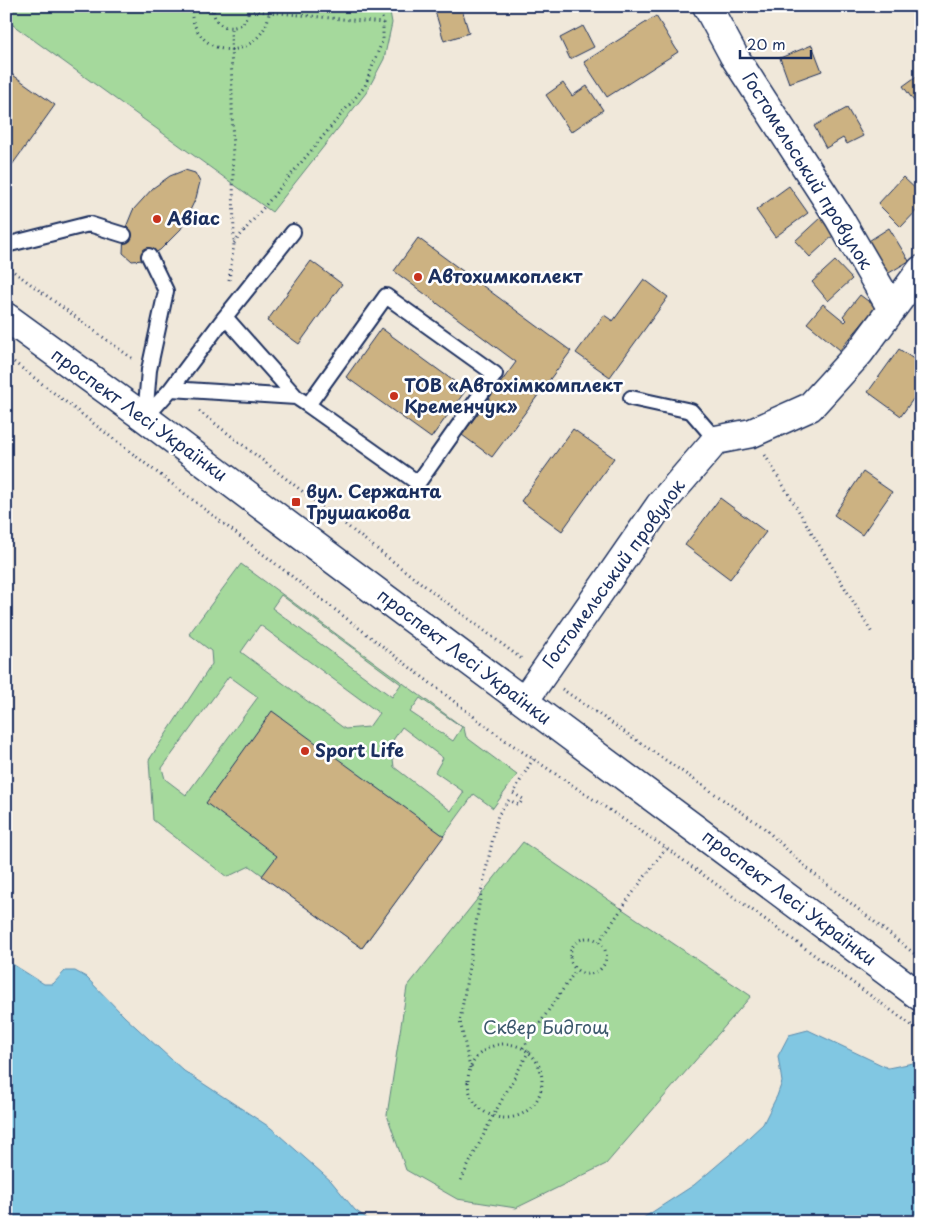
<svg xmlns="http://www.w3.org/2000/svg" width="927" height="1228" font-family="'Playpen Sans',sans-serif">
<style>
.green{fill:#a5d99c;stroke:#60847d;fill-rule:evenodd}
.water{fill:#81c7e2;stroke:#588aad}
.building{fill:#ccb282;stroke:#1b2f5e}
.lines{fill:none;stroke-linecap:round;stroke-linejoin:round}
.service-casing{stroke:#1b2f5e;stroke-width:18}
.minor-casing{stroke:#1b2f5e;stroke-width:31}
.tertiary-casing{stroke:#1b2f5e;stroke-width:31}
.path{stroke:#1b2f5e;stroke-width:3;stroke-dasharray:1 4;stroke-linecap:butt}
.service{stroke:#fff;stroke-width:14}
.minor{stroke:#fff;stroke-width:28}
.tertiary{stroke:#fff;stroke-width:28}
.poi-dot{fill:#c8321e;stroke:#fff;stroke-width:2}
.labels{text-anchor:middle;stroke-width:5;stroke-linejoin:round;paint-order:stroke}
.street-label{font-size:18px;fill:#1b2f5e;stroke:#fff}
.poi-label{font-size:18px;font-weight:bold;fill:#1b2f5e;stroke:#fff;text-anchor:start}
.park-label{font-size:18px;fill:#3e5a6e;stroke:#fff}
</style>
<rect width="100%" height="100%" fill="#f0e8da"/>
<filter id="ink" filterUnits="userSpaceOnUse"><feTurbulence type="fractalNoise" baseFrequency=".02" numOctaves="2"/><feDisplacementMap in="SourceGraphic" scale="10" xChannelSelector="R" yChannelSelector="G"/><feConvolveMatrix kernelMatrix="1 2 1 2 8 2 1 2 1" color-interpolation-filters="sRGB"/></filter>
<g filter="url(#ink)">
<path class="green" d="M6,6H389L392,23L384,59L366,93L272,212L6,20Z
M241,564L464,728L466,737L517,775L493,808L474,794L362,948L250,866L227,877L153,820L149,760L212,664L211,651L189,634ZM281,595L401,684L392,697L272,608ZM260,625L379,713L369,727L345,729L241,652ZM229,676L258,697L186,795L165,779L162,768ZM420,698L462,727L453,741L410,712ZM402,727L443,758L435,772L464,792L451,811L394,767L391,743Z
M523,842L751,996L606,1164L516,1208L457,1199L406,1170L387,1115L407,987Z"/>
<path class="water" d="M6,960L44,984H53L65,971H75L86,977L125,1017L184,1071L271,1128L331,1181L355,1210L372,1222H6Z
M808,1030L888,1068L913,1063L921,1056V1222H637L694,1185L735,1150L763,1124L777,1096L782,1082L778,1056L789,1035Z"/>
<path class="building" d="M450,6H461L469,33L444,41L435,11Z
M656,16L678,52L607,97L584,62Z
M583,26L594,47L570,59L560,38Z
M812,45L822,71L789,83L780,58Z
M6,70L55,105L12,165L6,161Z
M921,73V111L903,86Z
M563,83L572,96L587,86L603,110L571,132L546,95Z
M847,108L863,136L847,144L843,138L826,148L814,126Z
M185,170L195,173L200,182L196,198L181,229L160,250L143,260L132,261L123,253L124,232L133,210L153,188L170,176Z
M903,177L921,194V206L901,227L878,204Z
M789,186L808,213L775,237L756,210Z
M821,217L835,234L810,257L795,241Z
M889,228L909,261L884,276L864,244Z
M418,238L571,351L492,457L462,435L516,362L394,271Z
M311,261L342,284L299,344L267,321Z
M835,261L852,279L828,301L812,282Z
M644,279L668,297L610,377L576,353L604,315L613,321Z
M860,295L876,307L840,350L807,323L823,304L845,322L847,320L843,316Z
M381,328L466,390L431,438L346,377Z
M899,349L921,364V388L901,416L868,392Z
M573,429L614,458L562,531L521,501Z
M863,472L892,492L862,535L834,515Z
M720,498L766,532L730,579L685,545Z
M272,711L444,836L362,948L262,876L277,856L206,803Z"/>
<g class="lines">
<defs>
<path id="service" d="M6,245L89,224L124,235
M149,256L166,291L149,370L145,418L171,389L225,317L293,232
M225,317L296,397L308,405L386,296L495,374L418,483L308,405
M171,389L296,397
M631,398L691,411L716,440"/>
<path id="minor" d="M707,6L734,56L839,218L892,309
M524,701L660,505L716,440L752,433L810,407L860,352L921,270"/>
<path id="tertiary" d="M6,317L145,418L382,596L921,997"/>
</defs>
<use href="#service" class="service-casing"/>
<use href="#minor" class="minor-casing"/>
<use href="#tertiary" class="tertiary-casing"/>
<path class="path" d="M6,6L191,8L213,11
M214,6C209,34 252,35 248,6
M191,7C191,47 237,66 262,32C267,25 270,15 269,6
M248,10L383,23
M234,243L365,86L383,39V23L380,6
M6,266L133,359
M229,280L234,244L231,28
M6,356L499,736L666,848L921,1032
M199,411L409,574L523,660
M765,455L872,633
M562,689L763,827L809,870L921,959
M570 956a18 18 0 1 1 36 0a18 18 0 1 1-36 0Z
M599,942L627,901L666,848
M468 1081a37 37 0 1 1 74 0a37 37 0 1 1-74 0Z
M523,1048L576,970
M470,1068L460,1021L481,893L498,815L509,800L519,805L523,799L513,793L533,759
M461,1180L493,1116L529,1051"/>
<use href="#service" class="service"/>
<use href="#minor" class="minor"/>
<use href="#tertiary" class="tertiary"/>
</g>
</g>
<g class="poi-dot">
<circle cx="157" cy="219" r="5"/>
<circle cx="418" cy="277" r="5"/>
<circle cx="394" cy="396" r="5"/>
<rect x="291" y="497" width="10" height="10" rx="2.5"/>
<circle cx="305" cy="751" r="5"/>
</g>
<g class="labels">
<g class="street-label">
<text transform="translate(807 171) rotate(58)" y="6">Гостомельський провулок</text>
<text transform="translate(139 415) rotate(36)" y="6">проспект Лесі Українки</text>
<text transform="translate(614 574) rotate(-54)" y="6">Гостомельський провулок</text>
<text transform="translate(464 657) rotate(37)" y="6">проспект Лесі Українки</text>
<text transform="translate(789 898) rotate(37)" y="6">проспект Лесі Українки</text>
</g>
<g class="poi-label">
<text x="167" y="225">Авіас</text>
<text x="428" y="283">Автохимкоплект</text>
<text x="404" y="392">ТОВ «Автохімкомплект<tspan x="404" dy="21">Кременчук»</tspan></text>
<text x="306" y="498">вул. Сержанта<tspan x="306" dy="21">Трушакова</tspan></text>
<text x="315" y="757">Sport Life</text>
</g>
<g class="park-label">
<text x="546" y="1034">Сквер Бидгощ</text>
</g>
</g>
<rect width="927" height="1228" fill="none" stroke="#fff" stroke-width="25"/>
<rect x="12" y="12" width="902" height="1203" fill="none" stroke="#1b2f5e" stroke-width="2" filter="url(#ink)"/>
<path d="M740 50v8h71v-8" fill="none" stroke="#1b2f5e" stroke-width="2.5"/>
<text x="747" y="50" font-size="15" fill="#1b2f5e" stroke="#ffffff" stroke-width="4" paint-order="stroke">20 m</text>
</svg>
